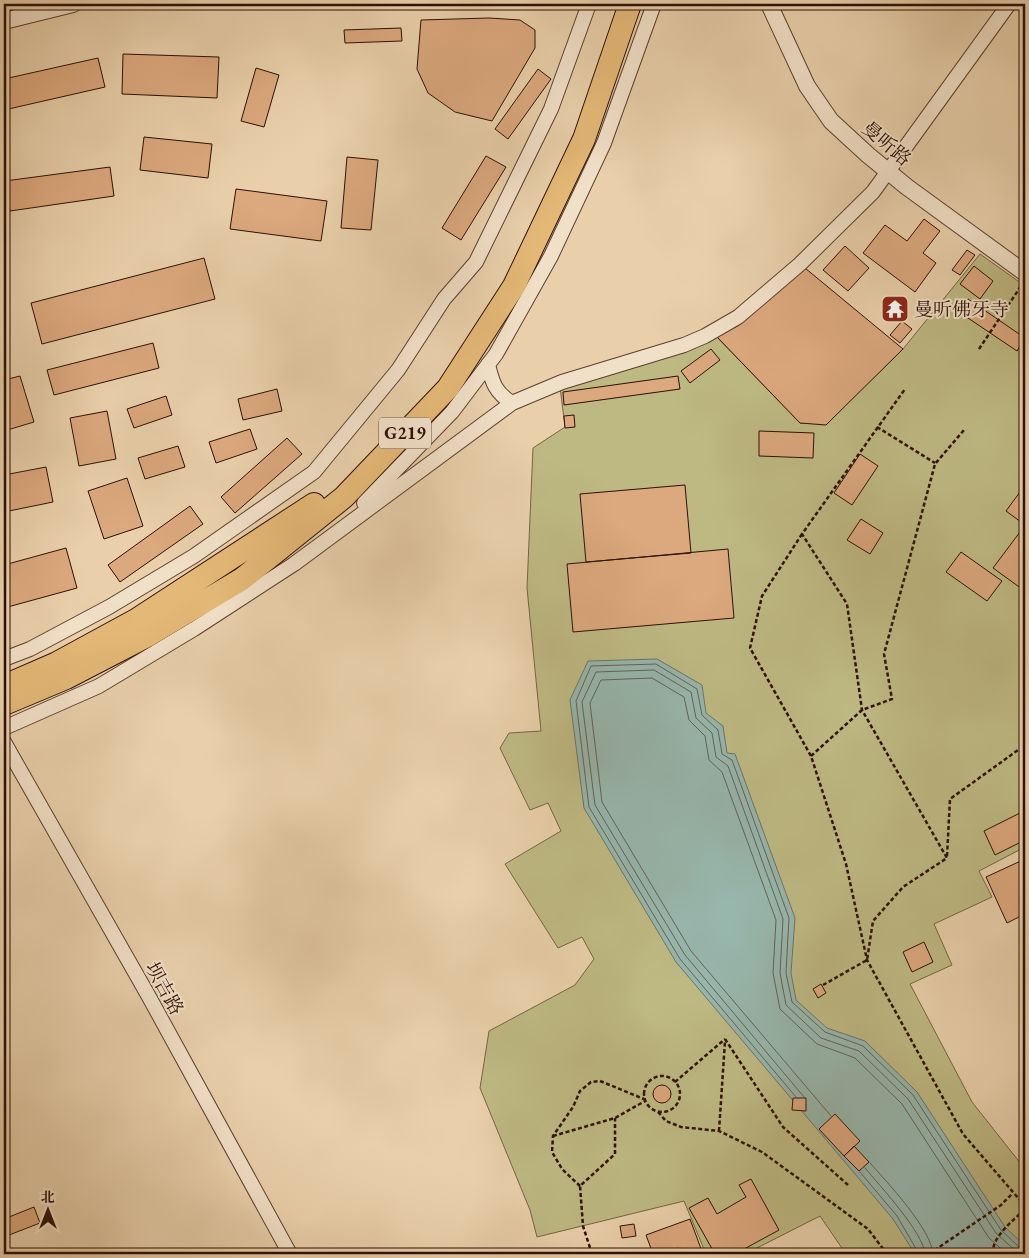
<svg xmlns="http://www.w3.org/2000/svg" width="1029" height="1258" font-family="'EB Garamond','Noto Serif SC',serif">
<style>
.green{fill:#beb983;stroke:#766444}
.water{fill:#97b6ac;stroke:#6d7369}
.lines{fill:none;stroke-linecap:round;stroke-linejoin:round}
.shore{stroke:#626258;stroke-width:1}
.building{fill:#dca87e;stroke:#2d0f05}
.minor-casing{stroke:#5c3f2e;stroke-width:16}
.tertiary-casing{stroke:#5c3f2e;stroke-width:18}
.trunk-casing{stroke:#2d0f05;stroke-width:24}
.path{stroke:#2d0f05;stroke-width:2.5;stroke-dasharray:4 2.5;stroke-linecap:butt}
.minor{stroke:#f1e0c8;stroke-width:14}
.tertiary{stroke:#f1e0c8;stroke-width:16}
.trunk{stroke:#e4b876;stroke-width:22}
.labels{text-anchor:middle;stroke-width:4;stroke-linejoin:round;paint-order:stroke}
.shield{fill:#f1e0c8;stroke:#684e40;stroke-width:1}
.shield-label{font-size:18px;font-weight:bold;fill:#2d0f05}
.street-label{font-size:19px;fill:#2d0f05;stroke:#f1e0c8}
.poi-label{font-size:19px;fill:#2d0f05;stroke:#f1e0c8;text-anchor:start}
</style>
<rect width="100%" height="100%" fill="#e9d0ab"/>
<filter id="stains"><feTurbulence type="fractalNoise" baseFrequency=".004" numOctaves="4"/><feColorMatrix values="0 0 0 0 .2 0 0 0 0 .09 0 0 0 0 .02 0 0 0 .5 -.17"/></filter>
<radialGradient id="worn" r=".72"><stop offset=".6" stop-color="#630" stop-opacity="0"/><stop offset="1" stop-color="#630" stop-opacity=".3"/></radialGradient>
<path class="green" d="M980,254L1025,286V847L979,871L992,897L934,924L952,965L910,984L972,1102L1025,1169V1254H846L820,1216L745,1254H706L684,1201L537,1237L530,1210L480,1088L489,1031L575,985L594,959L582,937L558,948L505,864L561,831L548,803L530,810L500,748L509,733L541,731L527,588L533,448L565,427L560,387L717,337L800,423L826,424L903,349Z"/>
<path class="water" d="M657,659L702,685L706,713L723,726L727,753L735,754L795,918L791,973L796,1000L827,1028L865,1041L917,1092L1005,1227L1025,1246V1254H915L893,1219L676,962L584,808L570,700L588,661Z"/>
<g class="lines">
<path class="shore" d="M796,1097L680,959L589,807L576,701L591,666L656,664L697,689L702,715L718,730L722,754L732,760L789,918L786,973L792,1002L825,1032L863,1046L913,1095L1001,1230L1020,1248L1025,1249
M804,1097L685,955L595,805L582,702L596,672L654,670L691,692L696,718L712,733L716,757L728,766L783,919L780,973L786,1005L821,1038L859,1051L908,1099L996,1233L1019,1254
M831,1116L691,951L602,802L590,703L601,680L652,678L684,697L689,720L705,736L709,760L722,772L776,920L773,973L780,1009L817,1044L855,1058L902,1104L989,1238L1007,1254
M870,1163C887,1182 932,1230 933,1254
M865,1168C879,1185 924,1233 925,1254
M860,1172L897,1216L919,1254"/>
</g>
<path class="building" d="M4,4H38L4,14Z
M489,18L520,20L535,30V48L492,121L455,112L428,93L417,69L421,20Z
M401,28L402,41L345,43L344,30Z
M123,54L219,57L217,98L122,94Z
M98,58L105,87L4,110V79Z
M256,68L279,75L264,127L241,121Z
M538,69L551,79L508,139L495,129Z
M144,137L212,144L208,178L140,170Z
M486,156L506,167L461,240L442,228Z
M347,157L378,160L371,230L341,228Z
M110,167L114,196L10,211L5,181Z
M236,189L327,201L321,241L230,229Z
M924,219L940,231L923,253L936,263L915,292L863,253L885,225L907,241Z
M845,246L869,268L848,291L823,270Z
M967,250L975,255L960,275L952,270Z
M204,258L215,299L42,344L31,303Z
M974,266L993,281L980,299L960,284Z
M805,268L903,349L826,425L800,423L717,337L739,325Z
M968,299L1025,338L1017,351L959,312Z
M902,321L912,329L900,343L890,335Z
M153,343L159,368L54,395L47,370Z
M711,349L720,360L690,383L681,371Z
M20,376L34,422L4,431V380Z
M678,376L680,389L564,405L563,392Z
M277,389L282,411L243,420L238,399Z
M166,396L172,415L134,428L127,409Z
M107,411L116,459L79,466L70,418Z
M574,415L575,427L565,428L564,416Z
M250,429L257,449L216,463L209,442Z
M759,431L814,433L813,458L759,456Z
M287,438L302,454L235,513L221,497Z
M178,446L185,467L145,479L138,458Z
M860,454L878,466L852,505L834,493Z
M46,467L53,502L4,512V475Z
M127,478L143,526L104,539L88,491Z
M685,485L691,553L586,562L580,494Z
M1020,492L1025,496V525L1006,511Z
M190,506L203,524L120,582L108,565Z
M861,519L883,533L870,554L847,540Z
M1023,528L1025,529V585L1022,589L993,568Z
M66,548L77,588L4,608V565Z
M728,549L734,618L573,632L567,564Z
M961,552L1002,581L987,601L946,572Z
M1024,811L1025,840L995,855L984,831Z
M1025,859V914L1007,923L986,877Z
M924,942L933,962L912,972L903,952Z
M821,984L826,993L818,998L813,989Z
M653 1094a9 9 0 1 1 18 0a9 9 0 1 1-18 0Z
M793,1098H806V1111L792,1110Z
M835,1114L860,1141L844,1156L819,1129Z
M854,1146L869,1162L859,1171L844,1156Z
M751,1179L779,1230L735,1254H715L689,1208L708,1198L717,1214L746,1197L739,1185Z
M34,1207L40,1223L4,1237V1219Z
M690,1219L703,1254H680L678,1248L661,1254H653L646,1235Z
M634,1224L636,1236L622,1238L620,1226Z"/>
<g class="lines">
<defs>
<path id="minor" d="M488,364C492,383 496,393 512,403
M364,503L452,412L496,354L551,256L604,143L654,4
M4,659L30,649L109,607L194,556L314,472L398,370L444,299L476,262L551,109L589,4
M4,728L99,686L194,629L294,564L512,403L562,382L684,345L705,336L738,317L800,264L873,192L1009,4
M4,742L148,995L290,1254"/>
<path id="tertiary" d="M769,4L807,86L831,121L868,155L907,187L1025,273
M4,21L73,4"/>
<path id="trunk" d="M4,686L57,663L136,620L314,504
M4,704L66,678L147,636L242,579L344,497L448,388L514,286L584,139L630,4"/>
</defs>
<use href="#minor" class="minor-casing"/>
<use href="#tertiary" class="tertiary-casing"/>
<use href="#trunk" class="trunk-casing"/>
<path class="path" d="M979,349L1021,286
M877,427L935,463
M802,534L762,596L750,648L811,756L846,864L867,960L963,1134L1025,1206
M811,756L862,710L892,699L884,654L935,464L964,430
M947,856L950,799L1025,745
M823,985L867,960L873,921L903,887L947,858L862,710L847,604L802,534L905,389
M725,1039L783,1127L848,1185
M644 1094a18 18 0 1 1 36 0a18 18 0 1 1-36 0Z
M675,1082L725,1039
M658,1112L666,1121L681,1127L719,1131L762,1152L868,1229L887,1254
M719,1131L725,1041
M553,1136L615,1118L645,1101
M580,1186L562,1169L552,1152L553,1136L573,1107L580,1091L591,1082L600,1081L644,1099
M592,1254L583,1226L580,1186L615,1154V1118
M929,1254L1001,1205L1013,1193
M993,1254C991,1237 1014,1220 1025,1209"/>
<use href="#minor" class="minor"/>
<use href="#tertiary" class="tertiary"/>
<use href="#trunk" class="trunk"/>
</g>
<defs>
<symbol id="temple-square" viewBox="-11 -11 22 22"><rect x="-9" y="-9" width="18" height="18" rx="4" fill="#8f2418" stroke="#f1e0c8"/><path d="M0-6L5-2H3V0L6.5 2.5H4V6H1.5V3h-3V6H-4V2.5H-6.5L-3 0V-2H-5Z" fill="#fff"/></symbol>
</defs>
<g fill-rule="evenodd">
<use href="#temple-square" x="879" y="293" width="32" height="32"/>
</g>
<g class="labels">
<rect class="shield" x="379" y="417.5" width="52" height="31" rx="4"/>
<g class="shield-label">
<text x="405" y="439">G219</text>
</g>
<g class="street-label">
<text transform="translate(887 143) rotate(40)" y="7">曼听路</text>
<text transform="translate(165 988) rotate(61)" y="7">坝吉路</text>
</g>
<g class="poi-label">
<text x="914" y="316">曼听佛牙寺</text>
</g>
</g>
<rect width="1029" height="1258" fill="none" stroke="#e9d0ab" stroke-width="20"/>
<rect x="5" y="5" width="1019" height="1248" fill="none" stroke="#2d0f05" stroke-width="2.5"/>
<rect x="10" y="10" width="1009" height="1238" fill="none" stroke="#2d0f05"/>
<g transform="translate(48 1210)" stroke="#f1e0c8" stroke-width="4" paint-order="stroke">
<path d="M0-4L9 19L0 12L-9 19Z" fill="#2d0f05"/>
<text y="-8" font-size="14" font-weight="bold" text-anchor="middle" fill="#2d0f05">北</text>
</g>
<rect width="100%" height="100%" filter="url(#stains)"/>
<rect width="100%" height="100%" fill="url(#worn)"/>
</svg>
